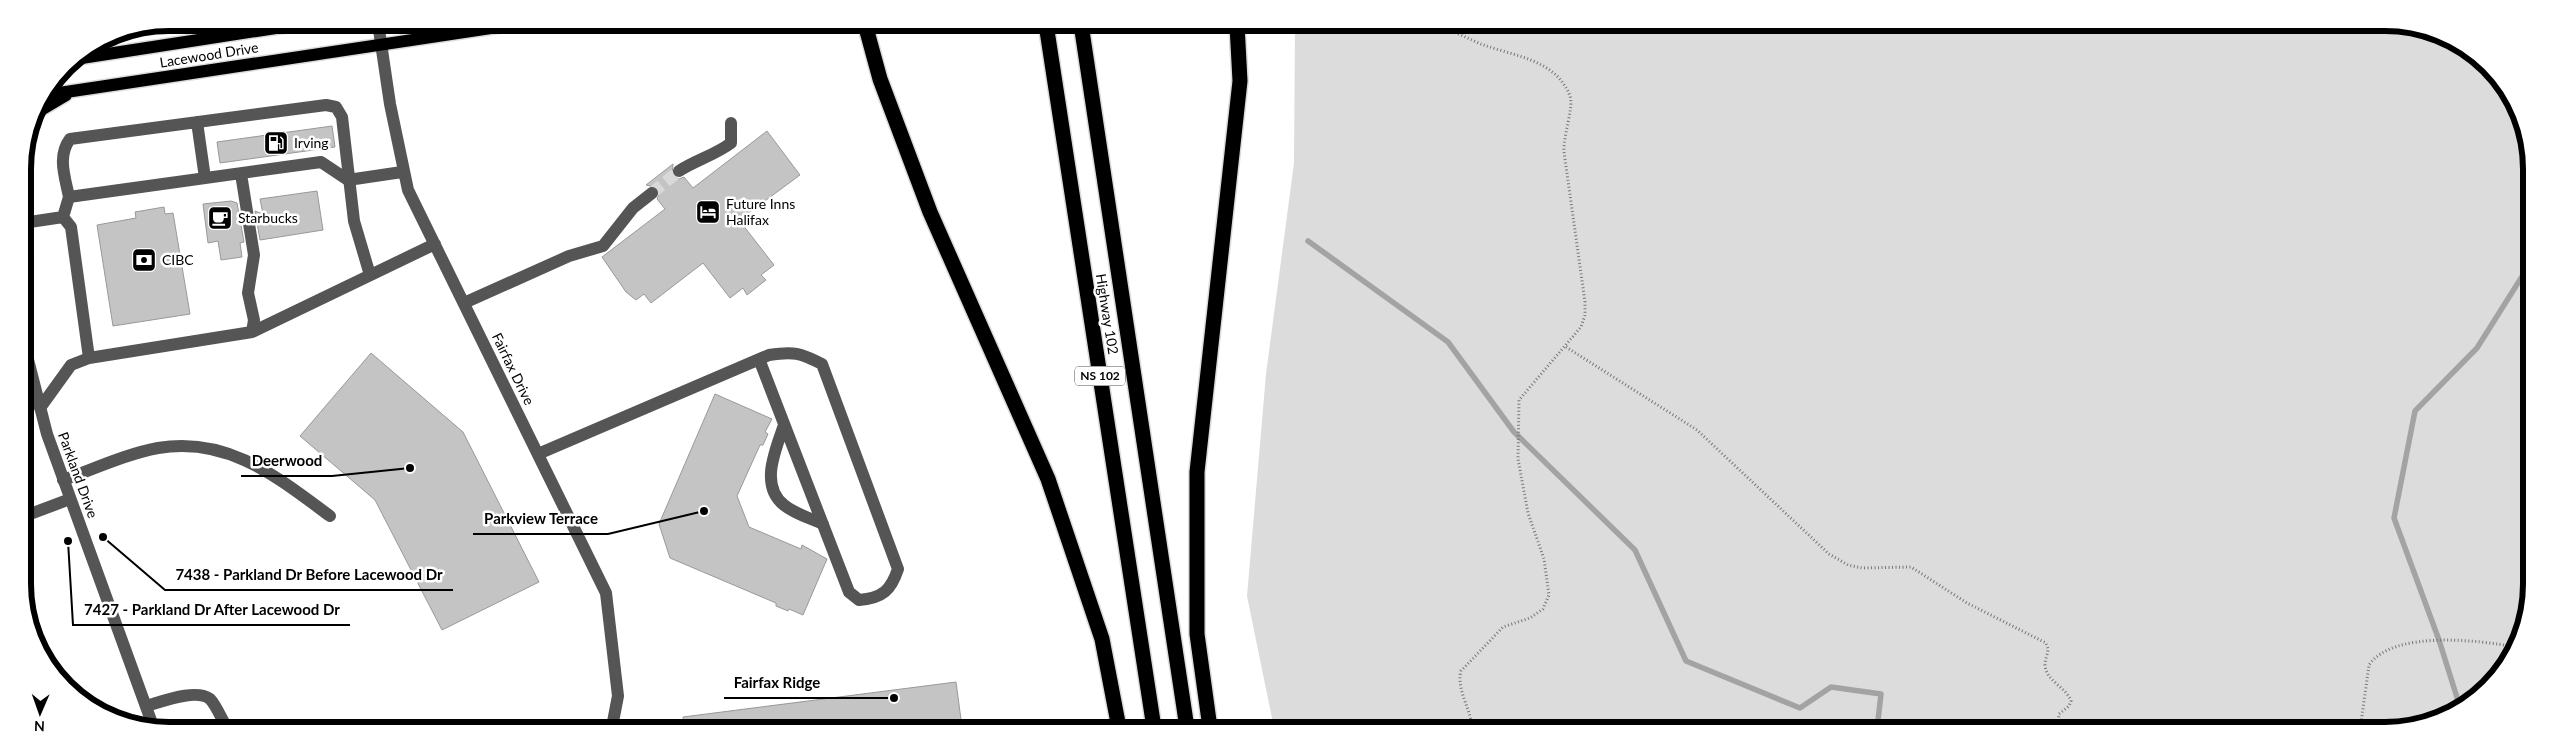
<svg xmlns="http://www.w3.org/2000/svg" width="2554" height="753" font-family="Lato,sans-serif">
<style>
.green{fill:#dcdcdc}
.lines{fill:none;stroke-linecap:round;stroke-linejoin:round}
.stream{stroke:#a3a3a3;stroke-width:5.5}
.building{fill:#c4c4c4;stroke:#999}
.minor-tunnel{stroke:#d9d9d9;stroke-width:12;stroke-dasharray:12 6;stroke-linecap:butt}
.major-casing{stroke:#dbdbdb;stroke-width:15}
.highway-casing{stroke:#dbdbdb;stroke-width:18}
.path{stroke:#777;stroke-width:3;stroke-dasharray:1 2.5;stroke-linecap:butt}
.minor{stroke:#555;stroke-width:12}
.major{stroke:#000;stroke-width:12}
.highway{stroke:#000;stroke-width:15}
.labels{text-anchor:middle;stroke-width:5;stroke-linejoin:round;paint-order:stroke}
.shield{fill:#fff;stroke:#4c4c4c;stroke-width:1}
.shield-label{font-size:12px;font-weight:bold;fill:#000}
.street-label{font-size:14px;fill:#000;stroke:#fff}
.poi-label{font-size:14px;fill:#000;stroke:#fff;text-anchor:start}
.rim{fill:none;stroke:#000;stroke-width:6}
.leader{fill:none;stroke:#000;stroke-width:2}
.callout-dot{fill:#000;stroke:#fff;stroke-width:2}
.callout-label{font-size:15px;text-anchor:middle;font-weight:bold;fill:#000;stroke:#fff;stroke-width:5;stroke-linejoin:round;paint-order:stroke}
</style>
<rect width="100%" height="100%" fill="#fff"/>
<path class="green" d="M1295,25L2422,27L2489,66L2516,104L2529,141L2527,621L2507,665L2481,694L2441,719L2394,730L1274,728L1247,596L1266,374L1294,163Z"/>
<g class="lines">
<path class="stream" d="M2470,55L2495,74
M1308,241L1448,342L1514,432L1635,550L1686,661L1800,708L1831,687L1881,694L1877,729
M2460,707L2439,640L2394,518L2415,411L2477,348L2528,267"/>
</g>
<path class="building" d="M332,126L335,147L220,163L217,142Z
M767,131L800,175L739,220L774,265L761,275L766,280L747,295L743,288L730,298L703,263L651,303L644,294L636,300L626,292L602,257L665,209L657,199L660,192L658,188L646,185L673,164L672,176L679,179L684,177L693,188Z
M317,191L323,230L260,240L255,211L263,214L260,199Z
M231,201L237,203L244,242L240,243L242,257L221,260L218,241L208,243L203,204Z
M164,207L165,214L173,213L190,314L113,326L97,225L136,218L135,212Z
M371,353L463,432L539,582L442,630L375,500L300,436Z
M715,394L772,419L765,432L768,434L763,445H760L737,496L749,527L801,549L802,545L827,559L803,615L789,609L788,611L776,606V603L670,558L659,524Z
M956,682L962,727H684L683,717Z"/>
<g class="lines">
<path class="minor-tunnel" d="M652,193L679,171"/>
<defs>
<path id="major" d="M75,59L308,23
M46,95L525,23
M34,114L66,95"/>
<path id="highway" d="M865,24L880,79L930,212L1048,479L1102,639L1119,728
M1046,24L1154,728
M1081,24L1187,728
M1210,728L1197,634V472L1240,81L1237,25"/>
</defs>
<use href="#major" class="major-casing"/>
<use href="#highway" class="highway-casing"/>
<path class="path" d="M1325,25C1339,39 1360,30 1376,25
M1439,25C1453,31 1467,38 1481,44C1513,56 1556,59 1570,96C1574,108 1563,135 1564,152L1585,302V315L1581,327L1519,400L1518,459L1528,513L1544,559L1549,595L1543,609L1530,618L1503,627L1461,671C1456,689 1471,709 1472,728
M1566,347L1697,430L1829,554L1848,565L1862,568L1911,567L1967,603L2046,643L2048,649C2048,654 2045,659 2045,665C2046,681 2066,687 2071,701L2069,706L2059,714L2058,722L2062,730
M2360,730L2369,665C2393,630 2479,640 2515,647"/>
<path class="minor" d="M378,23L390,104L408,190L606,593L618,696L612,727
M197,122L205,178
M679,171C696,160 715,155 731,143V123
M241,174L254,255L248,293L254,320L252,332
M69,197C65,177 57,156 70,139L326,105L336,107L342,117L354,221L370,275
M63,217L71,227L89,358L252,332L435,244
M23,223L63,217L69,197L321,162L348,180L402,172
M464,303L569,256L603,246L633,208L652,193
M24,344L47,434L153,726
M40,408L71,365L89,358
M784,425C776,449 759,485 784,505C795,514 810,518 823,524
M538,454L769,355C794,351 800,353 822,364L898,569C891,590 883,598 859,600L849,592L759,359
M63,480C94,469 126,454 158,448C228,436 277,477 330,516
M25,516L70,499
M146,706C161,702 196,688 210,699C216,705 221,718 226,726"/>
<use href="#major" class="major"/>
<use href="#highway" class="highway"/>
</g>
<defs>
<symbol id="fuel-square" viewBox="-11 -11 22 22"><rect x="-9" y="-9" width="18" height="18" rx="4" fill="#000" stroke="#fff"/><path d="M-5.5-6h7V0h2V4h1.3V-2.5L3-4.5l.8-.8L6-3V5H2.5V1h-1V6h-7ZM-4.2-4.7v3.2H.2V-4.7Z" fill="#fff"/></symbol>
<symbol id="hotel-square" viewBox="-11 -11 22 22"><rect x="-9" y="-9" width="18" height="18" rx="4" fill="#000" stroke="#fff"/><path d="M-6-4.5h1.5V1H6V5H4.5V3h-9V5H-6ZM-4 0a1.8 1.8 0 1 1 3.6 0ZM.5 0V-2.5h3Q6-2.5 6 0Z" fill="#fff"/></symbol>
<symbol id="cafe-square" viewBox="-11 -11 22 22"><rect x="-9" y="-9" width="18" height="18" rx="4" fill="#000" stroke="#fff"/><path d="M-5.5-4.5H6V0H3Q3 3.5 0 3.5H-2.5Q-5.5 3.5-5.5 0ZM3-3.2v2h1.7v-2ZM-6 4.5H4V6H-6Z" fill="#fff"/></symbol>
<symbol id="bank-square" viewBox="-11 -11 22 22"><rect x="-9" y="-9" width="18" height="18" rx="4" fill="#000" stroke="#fff"/><path d="M-6-4H6V4H-6ZM0-2.3a2.3 2.3 0 1 0 0 4.6a2.3 2.3 0 1 0 0-4.6Z" fill="#fff"/></symbol>
</defs>
<g fill-rule="evenodd">
<use href="#fuel-square" x="262" y="129" width="28" height="28"/>
<use href="#hotel-square" x="694" y="198" width="28" height="28"/>
<use href="#cafe-square" x="206" y="204" width="28" height="28"/>
<use href="#bank-square" x="130" y="246" width="28" height="28"/>
</g>
<g class="labels">
<rect class="shield" x="1075" y="366.5" width="50" height="19" rx="4"/>
<g class="shield-label">
<text x="1100" y="380">NS 102</text>
</g>
<g class="street-label">
<text transform="translate(209 55) rotate(-9)" y="5">Lacewood Drive</text>
<text transform="translate(1107 314) rotate(81)" y="5">Highway 102</text>
<text transform="translate(513 369) rotate(64)" y="5">Fairfax Drive</text>
<text transform="translate(78 475) rotate(70)" y="5">Parkland Drive</text>
</g>
<g class="poi-label">
<text x="294" y="148">Irving</text>
<text x="726" y="209">Future Inns<tspan x="726" dy="16">Halifax</tspan></text>
<text x="238" y="223">Starbucks</text>
<text x="162" y="265">CIBC</text>
</g>
</g>
<path d="M0 0H2554V753H0ZM169 31H2385A138 138 0 0 1 2523 169V584A138 138 0 0 1 2385 722H169A138 138 0 0 1 31 584V169A138 138 0 0 1 169 31Z" fill="#fff" fill-rule="evenodd"/>
<path class="rim" d="M169 31H2385A138 138 0 0 1 2523 169V584A138 138 0 0 1 2385 722H169A138 138 0 0 1 31 584V169A138 138 0 0 1 169 31Z"/>
<path class="leader" d="M410 468L332 476H241M704 511L608 534H473M103 537L165 590H453M68 541L73 625H350M894 698L831 698H724"/>
<g class="callout-dot">
<circle cx="410" cy="468" r="5"/>
<circle cx="704" cy="511" r="5"/>
<circle cx="103" cy="537" r="5"/>
<circle cx="68" cy="541" r="5"/>
<circle cx="894" cy="698" r="5"/>
</g>
<g class="callout-label">
<text x="287" y="466">Deerwood</text>
<text x="541" y="524">Parkview Terrace</text>
<text x="309" y="580">7438 - Parkland Dr Before Lacewood Dr</text>
<text x="212" y="615">7427 - Parkland Dr After Lacewood Dr</text>
<text x="777" y="688">Fairfax Ridge</text>
</g>
<g transform="translate(40 713) rotate(182)" stroke="#ffffff" stroke-width="4" paint-order="stroke">
<path d="M0-4L9 19L0 12L-9 19Z" fill="#000000"/>
<text y="-8" font-size="14" font-weight="bold" text-anchor="middle" fill="#000000">N</text>
</g>
</svg>
